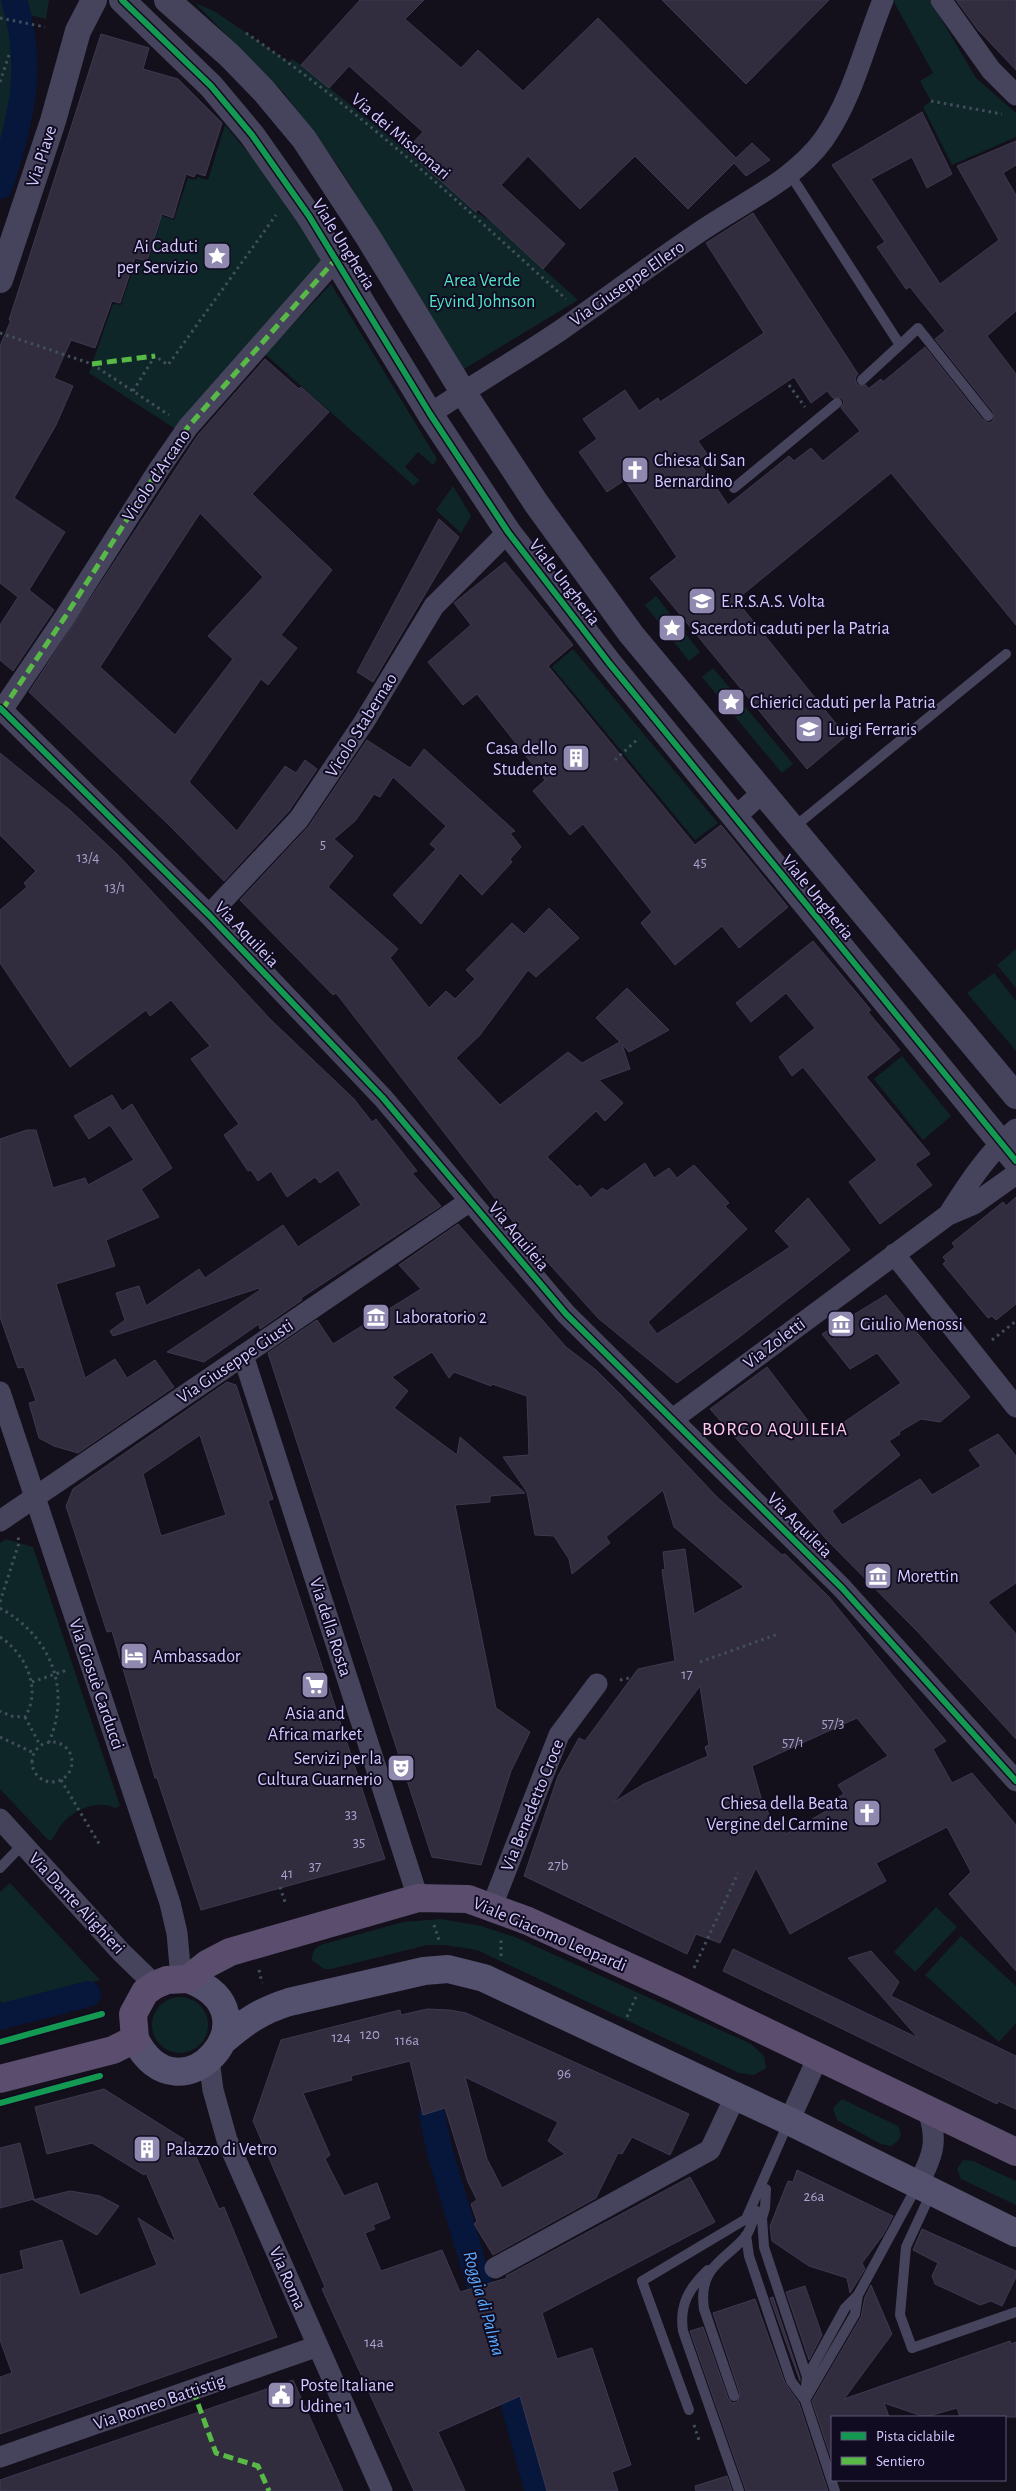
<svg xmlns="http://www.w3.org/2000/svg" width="1016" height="2491" font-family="'Alegreya Sans',sans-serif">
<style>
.green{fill:#0f2628}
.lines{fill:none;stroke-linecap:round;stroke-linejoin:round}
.canal{stroke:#07163b;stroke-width:26}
.building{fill:#312c3e;stroke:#3e3950;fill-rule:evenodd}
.path{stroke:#414e5c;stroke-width:3;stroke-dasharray:2.5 4;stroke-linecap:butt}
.service{stroke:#46445c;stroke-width:10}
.minor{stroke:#46445c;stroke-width:21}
.tertiary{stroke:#46445c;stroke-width:26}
.secondary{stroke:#54516f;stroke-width:28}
.primary{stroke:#5b4d6e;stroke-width:28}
.quiet{stroke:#58b947;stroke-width:5;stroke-dasharray:10 5;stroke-linecap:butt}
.cycleway-casing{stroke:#100b20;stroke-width:9}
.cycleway{stroke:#139951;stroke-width:6}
.labels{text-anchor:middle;stroke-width:4;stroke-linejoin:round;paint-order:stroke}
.number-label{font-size:15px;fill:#aaa2cf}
.street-label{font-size:18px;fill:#d3caff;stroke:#100b20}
.poi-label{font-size:18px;fill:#d3caff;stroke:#100b20;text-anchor:start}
.park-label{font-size:18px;fill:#4fe6c8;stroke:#100b20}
.neighbourhood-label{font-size:19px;letter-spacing:1px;fill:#ffccea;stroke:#100b20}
.water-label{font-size:19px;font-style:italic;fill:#58a9ff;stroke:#100b20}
</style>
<rect width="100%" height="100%" fill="#13101b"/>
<path class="green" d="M0,0H9C24,50 13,98 0,147Z
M19,0H49L46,19L22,13Z
M893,0H930L976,78L1016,113V137L952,165L923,107L931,101L920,81L933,73Z
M195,3L214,11L289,62L292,59L301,65L406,150L476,212L489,220L578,300L464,369L339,167L284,93Z
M225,125L279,190L328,262L177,430L89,373L113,304L121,305L136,260L148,263L162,216L174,220L188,178L196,180L197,177L208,180Z
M331,284L437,459L433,465L418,452L405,467L419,480L414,486L265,354Z
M453,486L471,516L461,533L436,510Z
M656,596L700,652L689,661L645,605Z
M573,649L718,823L695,840L552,667Z
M713,668L793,764L782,773L702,677Z
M1016,949V988L997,965Z
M994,973L1016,1001V1051L967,993Z
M902,1056L951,1116L923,1140L874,1079Z
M6,1539L33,1547L120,1806L115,1808C97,1799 73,1810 61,1825C56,1831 56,1837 49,1841L0,1789V1543Z
M10,1883L100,1980L3,2004L0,2001V1892Z
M936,1907L957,1927L915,1972L894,1952Z
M441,1919L481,1926L515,1937L751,2044L764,2056L766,2068L754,2075L739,2073L477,1950L444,1945H427L331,1969H324L312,1960C312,1951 315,1947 324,1944L403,1922Z
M961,1936L1016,1986V2023L999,2042L925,1975Z
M152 2025a28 28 0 1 1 56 0a28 28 0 1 1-56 0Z
M842,2099L898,2126L901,2134L898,2141L891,2146L881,2144L837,2120L833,2108Z
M963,2160L973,2161L1016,2181V2205L961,2179L957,2169Z"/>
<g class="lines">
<path class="canal" d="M0,186C21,121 35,67 14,0
M0,2017L88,1994
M432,2115L440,2152L490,2321
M503,2366L538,2491"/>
</g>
<path class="building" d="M360,0H424L405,19L461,68L478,50L523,91L598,18L736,158L752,143L770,160L746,176L734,163L688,209L635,156L580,209L528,156L501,185L565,244L543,269L478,209L476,212L406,150L423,132L349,66L329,88L301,65Z
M662,0H829L746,84Z
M956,0H1016V70L978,30Z
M101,34L149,48L143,69L178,79L222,123L205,176L196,173L194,177L186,174L173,218L162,214L147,261L135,258L120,303L112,301L95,348L71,340L54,378L73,386L56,425L14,498L65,532L29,590L54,610L13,671L0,660V625L18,597L0,583V346L11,320H9Z
M922,112L952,174L927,188L912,157L871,179L940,284L999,240L957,166L1016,141V165L1003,173L1016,195V311L987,336L1016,374V625L891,473L736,600L846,736L807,769L650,578L677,557L625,480L607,492L579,452L597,439L583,419L625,390L639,411L658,398L660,402L764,333L706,243L753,213L858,374L855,378L857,385H866L868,389L881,379L883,382L925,347L983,420L989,423L993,421V412L935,339L945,331L910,287L906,289L877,247L885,242L832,165ZM794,377L811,403L827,391L833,398H842L844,402L841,408L860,431L823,461L811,448L794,461L789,456L728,505L698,460L707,454L698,441Z
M265,359L299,389L301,387L329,412L252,494L332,570L281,635L297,648L268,685L261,679L189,782L237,831L285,766L296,773L305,760L317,769L289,811L224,881L169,825L29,692L198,435ZM200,513L263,577L208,636L233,659L175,735L100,667Z
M439,519L459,537L373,682L357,672Z
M505,562L573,645L548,666L624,759L695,845L721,825L788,907L739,948L722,926L675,965L641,923L652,912L583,824L570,835L533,791L545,780L477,694L463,705L428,662L471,625L454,603Z
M367,740L410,768L424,749L515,831L510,833L521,847L510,859L512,862L482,895L460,873L421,924L393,895L436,849L430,844L446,826L393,777L380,797L374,794L355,821L334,839L353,856L328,887L398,949L390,958L429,1008L446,991L455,999L475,979L466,970L512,923L524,934L549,908L579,938L536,977L528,970L480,1035L456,1058L500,1105L568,1052L582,1063L620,1042L596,1018L627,988L669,1030L629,1052L622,1044L630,1069L599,1080L623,1103L605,1121L596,1111L547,1157L577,1187L580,1185L591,1198L602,1188L607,1191L645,1163L654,1178L669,1168L677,1178L694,1165L729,1203L725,1206L747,1229L648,1322L657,1334L790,1247L775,1231L808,1198L850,1250L742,1335L677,1383L598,1318L525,1237L336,993L333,995L240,900L309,826Z
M0,753L71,811L119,856L271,1020L354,1099L372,1122L376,1119L417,1171L412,1173L441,1206L301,1298L302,1300L260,1329L259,1324L204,1362L167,1352L260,1290L259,1288L113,1336L110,1331L125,1320L116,1293L139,1286L146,1306L199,1269L205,1278L283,1225L298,1247L361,1205L338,1170L320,1183L315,1177L287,1197L271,1171L258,1181L251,1170L248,1171L224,1135L239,1124L191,1059L210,1046L171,1000L150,1016L146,1010L70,1067L0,963V910L27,887L24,883L36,871L0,835Z
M813,941L871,1010L868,1012L900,1050L866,1077L930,1154L915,1164L932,1185L880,1224L849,1182L877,1160L803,1067L792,1076L779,1057L815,1028L786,993L751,1022L736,1003Z
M112,1095L122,1111L132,1104L172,1168L141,1189L159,1217L106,1240L115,1266L56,1284L85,1378L115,1359L127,1378L155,1360L174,1387L78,1453L54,1446L39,1438L29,1403L36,1401L24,1367L18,1368L0,1317V1139L27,1130H36L53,1188L85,1178L88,1185L134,1160L110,1125L89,1139L74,1116Z
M1016,1197V1304L996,1320L992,1316L988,1318L943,1264L946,1261L943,1257L955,1247L952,1243L1003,1202L1006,1206Z
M458,1224L566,1347L596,1370L619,1393L717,1497L782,1555L785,1554L829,1597L946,1741L933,1749L952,1783L972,1773L1016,1825V1971L949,1894L971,1872L947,1827L876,1863L886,1881L790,1934L756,1868L720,1943L696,1934L687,1954L524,1876L558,1776L579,1738L585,1741L638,1669L675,1661L662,1570L665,1569L663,1552L685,1549L694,1614L744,1587L674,1527L663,1490L606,1537L610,1543L572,1574L569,1559L554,1536L535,1535L527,1492L503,1457L529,1455L527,1396L492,1384L491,1386L454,1372L449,1378L432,1352L392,1377L408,1391L394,1408L457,1455L460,1437L525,1493L490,1496V1502L455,1505L496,1708L530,1732L511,1771L481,1865L432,1857L268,1353L317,1320L333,1344L421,1289L399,1265ZM700,1686L709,1745L705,1747L708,1756L644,1784L614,1802ZM857,1718L888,1756L838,1785L844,1794L831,1801L833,1807L786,1834L783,1828L778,1831L762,1801L752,1766Z
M886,1295L970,1397L940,1422L921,1419L899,1432L900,1434L889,1441L900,1455L832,1511L842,1525L920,1479L932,1495L981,1466L969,1450L998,1434L1016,1456V1583L988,1602L1016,1634V1739L917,1631L827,1540L710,1409L767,1367L821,1438L901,1383L877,1353L850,1369L822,1334Z
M227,1382L236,1385L273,1499L268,1501L385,1859L201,1910L157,1778H155L112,1631L107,1632L66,1506L73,1489ZM200,1435L226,1515L161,1536L143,1474Z
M733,1949L918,2038L848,1958L871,1951L899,1982L891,1996L1016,2056V2109L998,2101L997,2104L723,1971Z
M427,2009L450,2010L466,2013L689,2114L670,2155L632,2137L622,2154L618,2153L596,2198L493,2255L474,2224L477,2221L471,2204L477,2200L468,2182L445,2108L423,2115L410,2061L351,2076L352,2080L303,2093L330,2155L325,2159L344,2196L377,2183L390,2218L373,2225L375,2229L365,2233L381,2271L442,2250L460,2292L507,2278L506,2276L690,2177L715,2222L542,2313L557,2359L592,2348L631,2465L612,2472L618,2491H547L520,2396L438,2432L465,2491H414L322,2289L325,2287L253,2121L281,2040L400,2010L401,2015ZM465,2077L558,2122L548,2141L565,2154L502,2188L487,2159Z
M104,2089L190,2143L219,2209L224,2207L277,2337L0,2434V2377L12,2373L0,2340V2275L24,2269L20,2251L62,2240L80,2295L157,2265L138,2218L176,2242L146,2173L144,2175L92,2143L47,2154L35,2107Z
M20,2143L34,2199L0,2208V2148Z
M797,2170L893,2216L883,2235L862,2263L865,2269L850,2293L847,2278L809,2266L772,2241L770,2226L788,2181L793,2182Z
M70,2191L100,2196L119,2206L97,2235L33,2200Z
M922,2229L1016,2271V2277L1002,2306L991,2301L980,2305L935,2284L932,2276L938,2263L913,2250Z
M871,2285L892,2334L844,2399L1010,2341L1011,2344L1016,2342V2417H960L957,2408L925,2417L884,2403L889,2417H832V2461L812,2401L861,2317L865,2297Z
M805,2286L822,2335L809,2360L786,2292Z
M773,2297L800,2378V2381L770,2298Z
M755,2299L785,2383L799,2403L828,2491H746L690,2331L703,2327L728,2398L732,2403L737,2402L740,2394L713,2313Z
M293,2380L343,2491H0V2480Z
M727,2476L732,2491H696L695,2486Z"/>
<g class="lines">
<path class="path" d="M0,18L45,27
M246,33C361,111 463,206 566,299
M0,82L9,55
M931,101L1002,114
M0,333L92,364L169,415
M789,385L805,407
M133,391L155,356L168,365L276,215
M615,760L639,738
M992,1340L1016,1321
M0,1602L19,1543L18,1536
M0,1608C50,1636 72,1688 49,1742
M0,1637C26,1654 42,1689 25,1717L11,1716L0,1711
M700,1662L778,1634
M620,1680L629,1678
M32,1682L67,1670
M25,1717L40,1745
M0,1737L34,1753
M32 1762a20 20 0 1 1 40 0a20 20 0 1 1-40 0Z
M61,1780L101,1847
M280,1887L285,1902
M434,1925L440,1943
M501,1956V1940
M694,1968L738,1873
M259,1970L262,1983
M627,2017L636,1997
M694,2425L700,2443"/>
<path class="service" d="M790,174L900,345L862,380
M900,345L918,328L988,416
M734,488L837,403
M793,828L1006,654
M0,1868L23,1844
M766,2189L765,2208L762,2218L764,2247L807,2377L805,2396
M931,2193L906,2247L900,2315L912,2348L1016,2312
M746,2235L749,2256L791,2381L805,2400L835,2491
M708,2270C689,2288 679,2305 683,2331L739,2491
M807,2377L845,2308L858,2295
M734,2396L704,2309C698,2266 724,2262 746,2236C751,2229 753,2218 757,2211
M805,2400L855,2314L858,2295L917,2186
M689,2410L642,2281L746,2219L789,2121"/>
<path class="minor" d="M941,0L991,70L1016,95
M430,414C473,385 518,359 561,330C610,296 657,260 707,227C746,201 795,179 824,139C853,97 864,47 883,0
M0,708L209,915L383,1098L566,1314L842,1588L1016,1781
M2,710L65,617L159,469L188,427L336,259
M734,818L763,792
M209,915L299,819L364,722L434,606L508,532
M948,1215C968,1184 987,1154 1016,1129
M894,1254L1016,1407
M243,1355L418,1898
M0,1392L170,1903L177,1933L181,1978
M673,1419L948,1215L974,1204L1016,1174
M0,1521L470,1201
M0,1819L121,1952L155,1985
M492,1906L559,1735L597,1684
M209,2060L213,2090L227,2140L382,2491
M789,2121L818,2057
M918,2185C932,2157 939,2142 928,2111
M495,2268L710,2150L736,2095
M0,2457L318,2346"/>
<path class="tertiary" d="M122,0L211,86L252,135L309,216L430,414L508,532L609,663L1016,1161
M167,0L229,55L264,91L304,139L368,237L463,392L536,503L631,634L1016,1096
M0,280L53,121L78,31L94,0"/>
<path class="secondary" d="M135,2039C179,2127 282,2013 188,1979
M224,2040C246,2021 261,2011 289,2002L424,1971L448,1969L484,1978L789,2121L1016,2233"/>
<path class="primary" d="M0,2079L113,2050L135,2039L133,2014L145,1992L155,1985L167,1980L188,1979L207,1964L230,1952L418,1898L468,1899L528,1921L675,1988L1016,2152"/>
<path class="quiet" d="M92,364L155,356
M2,710L65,617L159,469L188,427L336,259
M193,2390L216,2453L258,2466L269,2491"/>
<defs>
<path id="cycleway" d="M122,0L211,86L252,135L309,216L430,414L508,532L609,663L1016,1161
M0,708L209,915L383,1098L566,1314L842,1588L1016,1781
M0,2042L102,2014
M0,2103L100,2076"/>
</defs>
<use href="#cycleway" class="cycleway-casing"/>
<use href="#cycleway" class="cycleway"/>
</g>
<defs>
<symbol id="sight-square" viewBox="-11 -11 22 22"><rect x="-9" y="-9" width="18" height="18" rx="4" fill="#9089af" stroke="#100b20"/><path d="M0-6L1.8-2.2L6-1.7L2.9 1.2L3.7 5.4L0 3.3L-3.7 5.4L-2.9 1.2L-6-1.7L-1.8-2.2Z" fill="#fff"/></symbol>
<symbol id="church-square" viewBox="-11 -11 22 22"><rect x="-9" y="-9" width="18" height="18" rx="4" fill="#9089af" stroke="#100b20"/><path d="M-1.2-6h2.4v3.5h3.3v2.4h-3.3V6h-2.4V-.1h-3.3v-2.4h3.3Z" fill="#fff"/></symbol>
<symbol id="university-square" viewBox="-11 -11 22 22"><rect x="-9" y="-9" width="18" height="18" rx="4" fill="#9089af" stroke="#100b20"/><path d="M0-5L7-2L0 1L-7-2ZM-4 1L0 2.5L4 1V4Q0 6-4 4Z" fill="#fff"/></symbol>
<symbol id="school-square" viewBox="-11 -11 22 22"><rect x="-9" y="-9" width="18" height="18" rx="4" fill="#9089af" stroke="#100b20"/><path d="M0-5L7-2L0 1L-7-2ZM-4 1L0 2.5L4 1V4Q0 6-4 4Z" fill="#fff"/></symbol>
<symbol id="building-square" viewBox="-11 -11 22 22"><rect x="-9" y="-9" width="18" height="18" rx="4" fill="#9089af" stroke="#100b20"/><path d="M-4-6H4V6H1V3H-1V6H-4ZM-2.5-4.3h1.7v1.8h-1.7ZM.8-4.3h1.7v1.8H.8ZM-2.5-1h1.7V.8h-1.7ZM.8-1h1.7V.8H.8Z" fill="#fff"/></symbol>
<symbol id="museum-square" viewBox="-11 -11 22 22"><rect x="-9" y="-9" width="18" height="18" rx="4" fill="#9089af" stroke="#100b20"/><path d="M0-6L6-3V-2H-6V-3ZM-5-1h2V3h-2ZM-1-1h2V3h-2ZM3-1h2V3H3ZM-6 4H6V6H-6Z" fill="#fff"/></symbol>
<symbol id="hotel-square" viewBox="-11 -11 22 22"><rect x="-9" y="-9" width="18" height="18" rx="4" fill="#9089af" stroke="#100b20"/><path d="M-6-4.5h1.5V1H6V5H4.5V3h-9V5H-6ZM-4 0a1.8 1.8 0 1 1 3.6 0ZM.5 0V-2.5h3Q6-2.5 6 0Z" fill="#fff"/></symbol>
<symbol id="supermarket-square" viewBox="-11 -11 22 22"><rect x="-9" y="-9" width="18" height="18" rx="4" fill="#9089af" stroke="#100b20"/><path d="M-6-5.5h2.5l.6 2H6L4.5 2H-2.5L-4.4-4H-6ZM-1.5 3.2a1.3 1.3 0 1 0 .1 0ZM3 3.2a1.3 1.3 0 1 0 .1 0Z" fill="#fff"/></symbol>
<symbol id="theatre-square" viewBox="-11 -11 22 22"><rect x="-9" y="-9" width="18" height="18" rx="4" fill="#9089af" stroke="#100b20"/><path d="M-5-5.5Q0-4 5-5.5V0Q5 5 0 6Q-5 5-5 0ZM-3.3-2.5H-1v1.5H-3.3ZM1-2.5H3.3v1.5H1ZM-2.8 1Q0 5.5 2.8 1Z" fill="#fff"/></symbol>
<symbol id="civic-square" viewBox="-11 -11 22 22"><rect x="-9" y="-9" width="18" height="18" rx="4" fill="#9089af" stroke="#100b20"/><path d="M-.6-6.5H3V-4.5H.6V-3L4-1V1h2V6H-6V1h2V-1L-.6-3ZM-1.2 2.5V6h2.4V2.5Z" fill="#fff"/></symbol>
</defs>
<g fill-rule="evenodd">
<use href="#sight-square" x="201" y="240" width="32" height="32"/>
<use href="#church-square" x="619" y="454" width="32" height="32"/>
<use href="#university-square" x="686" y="585" width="32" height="32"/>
<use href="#sight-square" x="656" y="612" width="32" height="32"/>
<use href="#sight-square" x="715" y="686" width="32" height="32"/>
<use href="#school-square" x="793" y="713" width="32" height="32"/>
<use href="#building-square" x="560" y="742" width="32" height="32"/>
<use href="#museum-square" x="360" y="1301" width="32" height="32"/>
<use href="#museum-square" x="825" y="1308" width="32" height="32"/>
<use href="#museum-square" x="862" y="1560" width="32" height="32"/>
<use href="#hotel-square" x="118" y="1640" width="32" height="32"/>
<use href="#supermarket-square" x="299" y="1669" width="32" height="32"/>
<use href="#theatre-square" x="385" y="1752" width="32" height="32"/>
<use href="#church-square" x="851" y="1797" width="32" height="32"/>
<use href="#building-square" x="131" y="2133" width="32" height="32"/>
<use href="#civic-square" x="265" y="2379" width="32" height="32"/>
</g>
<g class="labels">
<g class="number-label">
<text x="323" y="849">5</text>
<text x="88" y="862">13/4</text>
<text x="700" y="867">45</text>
<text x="115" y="892">13/1</text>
<text x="687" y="1679">17</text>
<text x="833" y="1728">57/3</text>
<text x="793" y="1747">57/1</text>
<text x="351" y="1819">33</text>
<text x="359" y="1847">35</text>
<text x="558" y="1870">27b</text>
<text x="315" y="1871">37</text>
<text x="287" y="1878">41</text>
<text x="370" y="2039">120</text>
<text x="341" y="2042">124</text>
<text x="407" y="2045">116a</text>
<text x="564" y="2078">96</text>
<text x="814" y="2201">26a</text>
<text x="374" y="2347">14a</text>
</g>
<g class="street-label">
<text transform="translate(401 136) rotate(40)" y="6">Via dei Missionari</text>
<text transform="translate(41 156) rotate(-72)" y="6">Via Piave</text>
<text transform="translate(344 244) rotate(58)" y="6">Viale Ungheria</text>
<text transform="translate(627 283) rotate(-35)" y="6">Via Giuseppe Ellero</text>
<text transform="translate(156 475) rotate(-56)" y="6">Vicolo d'Arcano</text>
<text transform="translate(565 582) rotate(52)" y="6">Viale Ungheria</text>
<text transform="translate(361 725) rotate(-58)" y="6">Vicolo Stabernao</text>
<text transform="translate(818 897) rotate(51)" y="6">Viale Ungheria</text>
<text transform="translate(247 934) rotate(46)" y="6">Via Aquileia</text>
<text transform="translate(519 1236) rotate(50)" y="6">Via Aquileia</text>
<text transform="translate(774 1343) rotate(-37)" y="6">Via Zoletti</text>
<text transform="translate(235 1361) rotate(-34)" y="6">Via Giuseppe Giusti</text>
<text transform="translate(800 1525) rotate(45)" y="6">Via Aquileia</text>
<text transform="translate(331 1627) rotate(72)" y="6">Via della Rosta</text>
<text transform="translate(97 1684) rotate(71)" y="6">Via Giosuè Carducci</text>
<text transform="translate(532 1805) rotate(-68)" y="6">Via Benedetto Croce</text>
<text transform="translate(77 1903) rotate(47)" y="6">Via Dante Alighieri</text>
<text transform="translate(550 1934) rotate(23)" y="6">Viale Giacomo Leopardi</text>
<text transform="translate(288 2278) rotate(66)" y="6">Via Roma</text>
<text transform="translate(159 2402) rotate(-19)" y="6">Via Romeo Battistig</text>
</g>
<g class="poi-label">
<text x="198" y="252" text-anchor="end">Ai Caduti<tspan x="198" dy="21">per Servizio</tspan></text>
<text x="654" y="466">Chiesa di San<tspan x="654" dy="21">Bernardino</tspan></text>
<text x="721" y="607">E.R.S.A.S. Volta</text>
<text x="691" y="634">Sacerdoti caduti per la Patria</text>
<text x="750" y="708">Chierici caduti per la Patria</text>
<text x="828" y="735">Luigi Ferraris</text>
<text x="557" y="754" text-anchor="end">Casa dello<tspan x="557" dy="21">Studente</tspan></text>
<text x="395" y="1323">Laboratorio 2</text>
<text x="860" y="1330">Giulio Menossi</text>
<text x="897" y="1582">Morettin</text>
<text x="153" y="1662">Ambassador</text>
<text x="315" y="1719" text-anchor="middle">Asia and<tspan x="315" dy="21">Africa market</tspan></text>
<text x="382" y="1764" text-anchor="end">Servizi per la<tspan x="382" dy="21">Cultura Guarnerio</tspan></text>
<text x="848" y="1809" text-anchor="end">Chiesa della Beata<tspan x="848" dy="21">Vergine del Carmine</tspan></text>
<text x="166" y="2155">Palazzo di Vetro</text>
<text x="300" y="2391">Poste Italiane<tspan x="300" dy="21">Udine 1</tspan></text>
</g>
<g class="park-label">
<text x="482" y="286">Area Verde<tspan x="482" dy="21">Eyvind Johnson</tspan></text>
</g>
<g class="neighbourhood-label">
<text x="775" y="1435">BORGO AQUILEIA</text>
</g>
<g class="water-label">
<text transform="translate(485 2303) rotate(74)" y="7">Roggia di Palma</text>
</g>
</g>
<rect x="831" y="2416" width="175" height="65" fill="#100b20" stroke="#5e5779"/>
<rect x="841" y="2432" width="25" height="8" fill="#139951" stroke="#5e5779"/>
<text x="876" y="2441" font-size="15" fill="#d3caff">Pista ciclabile</text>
<rect x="841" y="2457" width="25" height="8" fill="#58b947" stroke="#5e5779"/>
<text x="876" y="2466" font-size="15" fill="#d3caff">Sentiero</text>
</svg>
